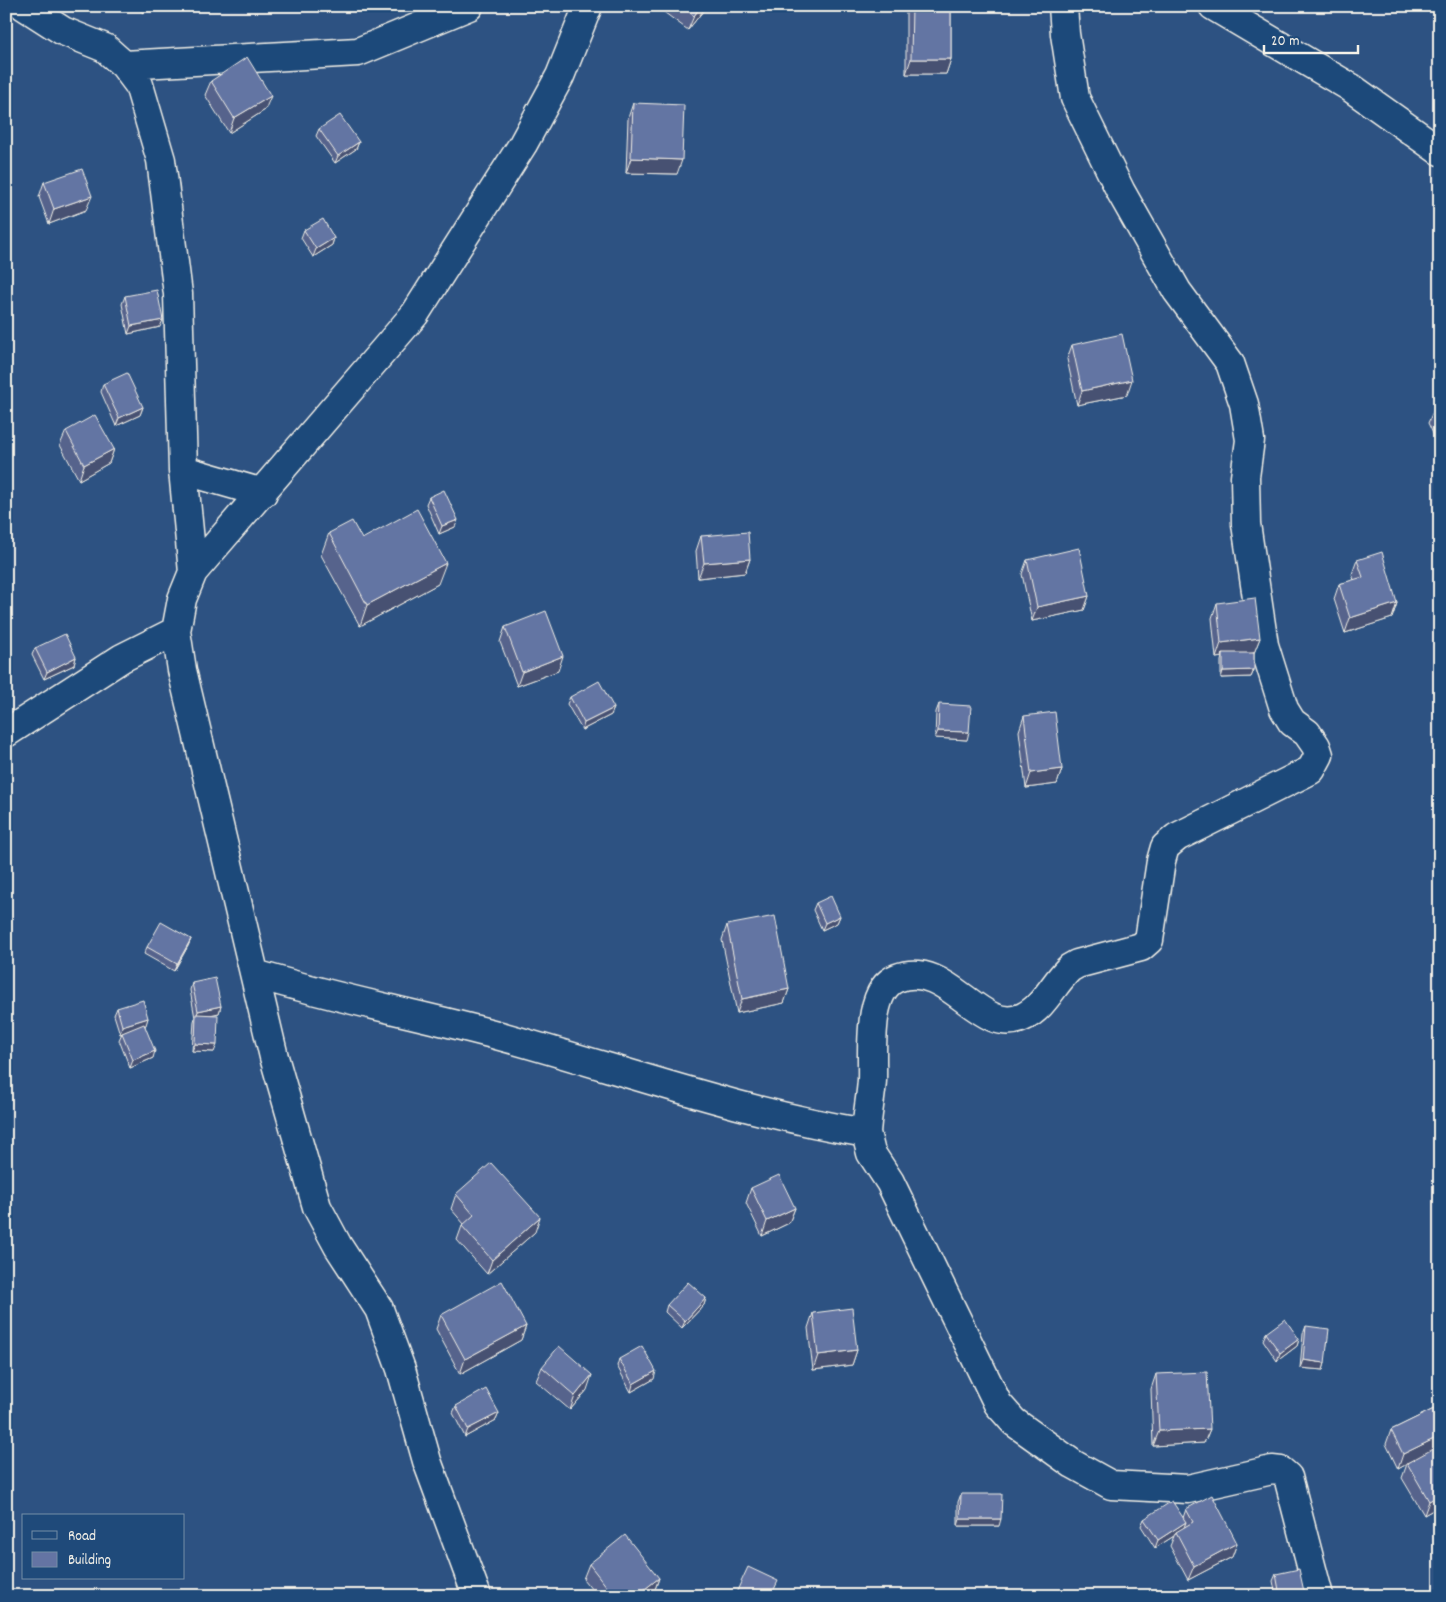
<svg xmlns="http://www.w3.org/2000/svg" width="1446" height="1602" font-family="Dekko,sans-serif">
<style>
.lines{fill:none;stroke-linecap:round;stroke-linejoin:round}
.minor-casing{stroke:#f4f1e8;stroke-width:31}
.minor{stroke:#1f4a7a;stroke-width:28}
.wall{fill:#56648c;stroke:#f4f1e8}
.shaded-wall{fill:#465172;stroke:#f4f1e8}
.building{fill:#6474a3;stroke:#f4f1e8}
</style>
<rect width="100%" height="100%" fill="#2d5282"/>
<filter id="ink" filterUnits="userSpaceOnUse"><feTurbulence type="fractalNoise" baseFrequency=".02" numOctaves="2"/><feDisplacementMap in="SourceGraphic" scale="10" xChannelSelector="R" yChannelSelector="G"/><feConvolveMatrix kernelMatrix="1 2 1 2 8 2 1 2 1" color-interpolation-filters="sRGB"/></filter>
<g filter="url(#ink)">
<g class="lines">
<defs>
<path id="minor" d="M24,6L63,31L105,48L124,65L139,85L161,160L178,294L183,470L193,572
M1213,6L1350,87L1440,151
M124,65L358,52L469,6
M183,470L263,493
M6,733L122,658L176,631
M255,974C334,998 414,1013 493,1034C618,1068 738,1112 866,1133L871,1153L890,1182L998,1404L1014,1422L1073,1464L1111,1485L1188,1489L1272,1470L1281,1471L1288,1477L1319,1596
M866,1133C867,1115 871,1097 872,1080C873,1053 866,990 897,978C949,958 980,1038 1023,1017C1044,1008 1054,982 1070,968L1077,964L1141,947L1149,940L1161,861L1165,847L1177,837L1311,770L1319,755L1316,746L1307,733L1292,722L1284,709L1264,645L1246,524L1245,477L1250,440L1244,404L1230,363L1177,291L1121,192L1075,98L1065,34L1063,6
M477,1596L427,1461L401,1369L379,1309L338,1246L317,1207L274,1057L182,670L176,631L182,599L193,572L415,314L523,144L560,76L588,6"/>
</defs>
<use href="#minor" class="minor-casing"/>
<use href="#minor" class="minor"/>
</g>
<path class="wall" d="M135,6H149L143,13Z
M658,6H707L688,30L657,7Z
M909,6H951V59L946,74H906V12Z
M211,81L265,110L229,133L205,95Z
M633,103L677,174L626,173L628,118Z
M319,129L359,142L356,149L335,163L316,136Z
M44,182L86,210L49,224L39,197Z
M304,230L334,238L332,245L313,257L301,238Z
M125,296L160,327L128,334L122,304Z
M1072,345L1127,395L1077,405L1067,359Z
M103,384L143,407L140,415L116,426L101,392Z
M1440,406V448L1428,423L1434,409Z
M66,431L114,449L109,463L79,480L60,445Z
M429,497L455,527L439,534L426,504Z
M329,533L362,539L438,584L360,626L321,555Z
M701,536L750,559L745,573L698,578L696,551Z
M1027,560L1089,596L1084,610L1032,621L1022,574Z
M1357,560L1397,603L1392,618L1345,633L1334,599L1339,584L1354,580L1352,574Z
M1217,603L1260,638L1254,653V670L1251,677L1221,678V661L1222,657L1216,658L1212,618Z
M505,627L558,671L517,686L500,642Z
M35,648L76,657L74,665L44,679L32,655Z
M570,697L614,708L611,715L582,730L567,704Z
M939,704L967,740L935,738L936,712Z
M1024,716L1062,769L1057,784L1026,788L1019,731Z
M816,903L840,916L837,923L822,930L813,910Z
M727,925L789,989L784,1003L737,1013L722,940Z
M191,939L188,946L174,971L144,954L147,947Z
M192,983L221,1006L219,1013L213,1014L214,1052L192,1051L194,1021L195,1018L190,990Z
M117,1008L148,1018L145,1026L153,1058L130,1068L119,1040L122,1033L120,1034L114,1015Z
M751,1188L795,1208L789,1223L762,1236L746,1203Z
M456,1194L535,1232L487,1274L457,1240L462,1226L464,1224L451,1209Z
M706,1298L704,1305L682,1328L665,1312L667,1305Z
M813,1313L857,1350L852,1365L813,1370L808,1328Z
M441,1315L526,1326L521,1340L460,1374L436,1329Z
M1306,1326L1325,1363L1323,1370L1300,1368L1303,1334Z
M1266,1333L1299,1339L1297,1346L1277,1361L1263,1340Z
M619,1359L654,1379L631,1392L617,1366Z
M542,1367L587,1390L570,1410L536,1381Z
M1156,1374L1210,1429L1204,1443L1153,1446L1151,1389Z
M456,1406L499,1413L496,1420L465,1437L453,1413Z
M1440,1406V1506L1424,1515L1402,1478L1407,1464L1398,1469L1386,1444L1391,1430Z
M961,1494L999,1526H958V1502Z
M1186,1509L1237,1543L1232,1557L1188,1580L1170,1546L1174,1536L1155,1548L1141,1526L1144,1519L1183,1518Z
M589,1564L659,1578L654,1592L649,1596H597L583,1579Z
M1276,1574L1305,1596H1276L1273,1581Z"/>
<path class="shaded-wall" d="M145,6H149L143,13Z
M701,6H707L688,30L694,16Z
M911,59H951L946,74H906Z
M271,96L265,110L229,133L234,118Z
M359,142L356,149L335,163L338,156Z
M631,158L682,160L677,174L626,173Z
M92,196L86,210L49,224L54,209Z
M334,238L332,245L313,257L316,249Z
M163,320L160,327L128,334L131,326Z
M1132,380L1127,395L1077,405L1082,391Z
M143,407L140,415L116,426L119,418Z
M114,449L109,463L79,480L84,465Z
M458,520L455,527L439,534L442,526Z
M750,559L745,573L698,578L704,563Z
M446,563L438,584L360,626L367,605Z
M1089,596L1084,610L1032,621L1037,607Z
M1397,603L1392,618L1345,633L1350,618Z
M1260,638L1254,653L1223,657V653L1222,657L1216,658L1221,643Z
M563,656L558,671L517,686L522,672Z
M76,657L74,665L44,679L47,672Z
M1254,670L1251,677L1221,678L1223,671Z
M614,708L611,715L582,730L584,723Z
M938,731L969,732L967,740L935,738Z
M1062,769L1057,784L1026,788L1031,773Z
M840,916L837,923L822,930L825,923Z
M191,939L188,946L174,971L177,964Z
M789,989L784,1003L737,1013L742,999Z
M221,1006L219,1013L196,1018L198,1011Z
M148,1018L146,1025L120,1034L122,1026Z
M195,1044L217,1045L214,1052L192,1051Z
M155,1051L153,1058L130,1068L133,1060Z
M795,1208L789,1223L762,1236L767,1221Z
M540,1217L535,1232L487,1274L492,1260Z
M706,1298L704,1305L682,1328L685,1321Z
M526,1326L521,1340L460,1374L465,1359Z
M1299,1339L1297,1346L1277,1361L1280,1353Z
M857,1350L852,1365L813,1370L818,1355Z
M1303,1360L1325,1363L1323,1370L1300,1368Z
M656,1371L654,1379L631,1392L633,1384Z
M592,1375L587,1390L570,1410L575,1396Z
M499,1413L496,1420L465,1437L468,1429Z
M1210,1429L1204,1443L1153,1446L1159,1431Z
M1440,1436V1448L1407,1463V1464L1398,1469L1403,1454Z
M1440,1495V1506L1424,1515L1429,1501Z
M960,1519H1001L999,1526H958Z
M1186,1522L1183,1530L1176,1532L1174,1536L1155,1548L1158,1540Z
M1237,1543L1232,1557L1188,1580L1194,1566Z
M659,1578L654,1592L649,1596H636Z"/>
<path class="building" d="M681,6H701L694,16Z
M912,6H951V59H911Z
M247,57L271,96L234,118L211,81Z
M633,103L684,105L682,160L631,158Z
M340,115L359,142L338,156L319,129Z
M82,169L92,196L54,209L44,182Z
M323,219L334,238L316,249L304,230Z
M157,290L163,320L131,326L125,296Z
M1122,334L1132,380L1082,391L1072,345Z
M127,373L143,407L119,418L103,384Z
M1440,406V422L1434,409Z
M95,415L114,449L84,465L66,431Z
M444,490L458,520L442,526L429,497Z
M417,509L446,563L367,605L329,533L352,521L362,539Z
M748,532L750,559L704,563L701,536Z
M1079,548L1089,596L1037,607L1027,560Z
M1382,552L1397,603L1350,618L1339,584L1363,577L1357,560Z
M1255,598L1260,638L1221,643L1217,603Z
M546,611L563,656L522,672L505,627Z
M65,634L76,657L47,672L35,648Z
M1223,653H1254V670L1223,671Z
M599,681L614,708L584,723L570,697Z
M939,704L971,706L969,732L938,731Z
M1055,712L1062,769L1031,773L1024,716Z
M831,896L840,916L825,923L816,903Z
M775,916L789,989L742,999L727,925Z
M161,922L191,939L177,964L147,947Z
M215,978L221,1006L198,1011L192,983Z
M143,1000L148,1018L122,1026L117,1008Z
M196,1014L218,1015L217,1045L195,1044Z
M144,1024L155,1051L133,1060L122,1033Z
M491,1163L540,1217L492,1260L462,1226L474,1215L456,1194Z
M779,1175L795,1208L767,1221L751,1188Z
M502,1281L526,1326L465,1359L441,1315Z
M688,1282L706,1298L685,1321L667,1305Z
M852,1308L857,1350L818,1355L813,1313Z
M1285,1319L1299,1339L1280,1353L1266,1333Z
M1306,1326L1329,1329L1325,1363L1303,1360Z
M559,1346L592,1375L575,1396L542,1367Z
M642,1346L656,1371L633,1384L619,1359Z
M1207,1372L1210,1429L1159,1431L1156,1374Z
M486,1389L499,1413L468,1429L456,1406Z
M1440,1406V1436L1403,1454L1391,1430Z
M1440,1445V1495L1429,1501L1407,1463Z
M961,1494H1002L1001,1519H960Z
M1212,1495L1237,1543L1194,1566L1176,1532L1193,1522L1186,1509Z
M1172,1501L1186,1522L1158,1540L1144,1519Z
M625,1535L659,1578L636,1596H614L589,1564Z
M748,1567L778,1581L771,1596H737L735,1595Z
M1299,1569L1305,1596H1280L1276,1574Z"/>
</g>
<rect width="1446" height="1602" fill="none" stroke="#1f4a7a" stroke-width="25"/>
<rect x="12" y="12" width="1421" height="1577" fill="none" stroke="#f4f1e8" stroke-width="2" filter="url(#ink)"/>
<rect x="22" y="1514" width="162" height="65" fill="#1f4a7a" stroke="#748da6"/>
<rect x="32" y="1531" width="25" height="8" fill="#1f4a7a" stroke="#748da6"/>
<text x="68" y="1540" font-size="15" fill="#f4f1e8">Road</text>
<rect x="32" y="1552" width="25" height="15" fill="#6474a3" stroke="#748da6"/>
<text x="68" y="1564" font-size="15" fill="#f4f1e8">Building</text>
<path d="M1264 45v8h94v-8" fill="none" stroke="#f4f1e8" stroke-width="2.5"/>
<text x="1271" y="45" font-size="15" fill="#f4f1e8" stroke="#1f4a7a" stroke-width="4" paint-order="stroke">20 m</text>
</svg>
